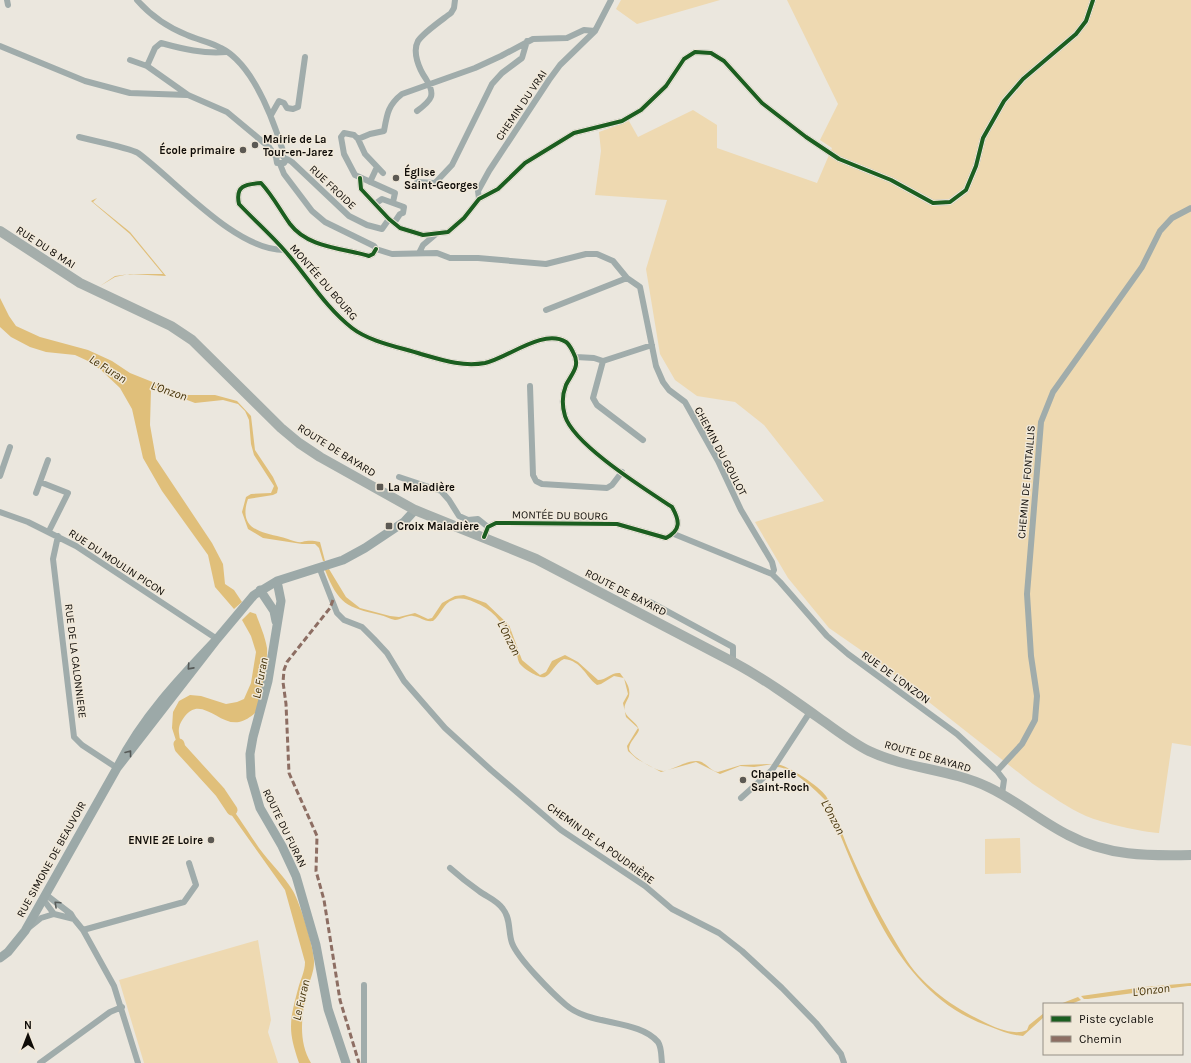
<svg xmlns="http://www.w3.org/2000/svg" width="1191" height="1063" font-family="Karla,sans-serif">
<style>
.green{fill:#eed9b1}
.water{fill:#e0bf7a}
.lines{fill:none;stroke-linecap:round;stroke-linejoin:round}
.river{stroke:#e0bf7a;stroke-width:11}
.street{stroke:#a0acab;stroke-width:6}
.secondary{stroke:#9ca9a8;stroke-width:9}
.primary{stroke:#a5aeab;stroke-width:10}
.quiet{stroke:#8d6e63;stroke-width:3;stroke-dasharray:6 3;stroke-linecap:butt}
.cycleway-casing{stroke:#f0e8d9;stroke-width:6}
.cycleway{stroke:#1b5e20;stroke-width:4}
.oneway{stroke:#565a58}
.oneway2{stroke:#585c5a}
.poi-dot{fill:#5c5953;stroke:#f0e8d9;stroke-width:1.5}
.labels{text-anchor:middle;stroke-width:3;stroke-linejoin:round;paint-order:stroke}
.street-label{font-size:11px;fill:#0f0c08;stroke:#f0e8d9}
.poi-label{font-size:11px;font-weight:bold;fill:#0f0c08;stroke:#f0e8d9;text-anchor:start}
.water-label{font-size:12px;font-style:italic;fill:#433107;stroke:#f0e8d9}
</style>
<rect width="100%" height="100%" fill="#ebe7de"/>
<path class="green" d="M621,0H720L637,24L616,9Z
M787,0H1191V746L1172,743L1159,833C1142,832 1102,823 1086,816C1068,808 1050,795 1033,784L878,662L829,628L788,578L755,522L824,501L764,425L735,402L697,396L675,380L660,354L646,269L667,200L595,195L601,151L599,132L629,121L638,137L693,110L717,125V148L817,183L832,148L820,140L838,104Z
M1020,838L1021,873L985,874V839Z
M258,940L271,1020L268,1032L278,1063H144L119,980Z"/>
<path class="water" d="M97,198L93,202L130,232L166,276L129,274L115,277L100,286L115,276L130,274H163L130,234L91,201Z
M0,298L9,316L16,326L40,337L88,350L112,361L130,373L185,395H215L237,401L251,416L255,450L273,477L278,488L277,493L273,495L248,499C238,528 259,532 281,537C287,538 296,543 302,542C310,540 313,541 320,542L325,561H323L319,548L315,544H302L263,538L248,529L242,512L246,497L251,494L271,493L274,486L254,455L251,444L249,420L245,411L238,404L223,400L195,403L156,388L151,389L150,425L156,459L212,543L223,564L225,584L234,590L242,602L234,609L215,587L208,555L162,491L143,458L132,409L120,388L101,370L88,361L75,355L46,352L30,347L11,337L0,327Z
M329,569L346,597L360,608L390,616L399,617L415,613L428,619L432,618L442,603L455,596L464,595L486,603L509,625L522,660L540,675L546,672L552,661L565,655L578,662L598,680C607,680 611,672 620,673C624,679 631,686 629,696C627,702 623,705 625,712C628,719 637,722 639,730C637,736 629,742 629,749C630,756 657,772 664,771C675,769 685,761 697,761C705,761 710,771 718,772L741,765L773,764L754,767L740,766L720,774L696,762L661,772L637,759L628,751L627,746L638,728L626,717L623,703L628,694L624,678L614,676L601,684L597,685C585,676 582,661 564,659C555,663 551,675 545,677C540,679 524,669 521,665C517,662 518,655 516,651C508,630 496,610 474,602C467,599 460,597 453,600C443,603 441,615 433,621C424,622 421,617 413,616C407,615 401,620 395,620C390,619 385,616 380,615C347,607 339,605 325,570Z
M250,612L256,614C260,625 265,636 267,648C268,660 261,704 255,713C251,717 244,721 239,722C220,726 201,695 185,716C181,721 178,727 179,733C181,758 204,774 219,792C234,809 246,829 259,848C270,863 284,876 293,891C300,903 315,950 314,963C314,971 310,980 308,987C302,1011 297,1040 311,1063H299C288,1030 289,1023 298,989C300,980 305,972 305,962L285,890L218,796L203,781L180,753L172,728L173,712L179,701L190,695L201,696L226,704L237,702L244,699L251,683L256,652L251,636L242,620Z
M776,764C788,765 820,787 826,796C835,811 841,831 848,848C864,885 883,922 904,956C922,986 953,1007 984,1022C996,1028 1014,1036 1027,1030L1029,1025L1044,1013V1017L1023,1036C1011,1035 1001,1031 991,1027C895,995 862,884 826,801C817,791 791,767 777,767Z
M1191,983V986H1188L1088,999H1084L1081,996L1144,987Z
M1078,997L1081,1000L1071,1004H1060Z"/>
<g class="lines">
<path class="river" d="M179,744L180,748L220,792L232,810"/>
<path class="street" d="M7,0L8,5
M137,0C151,16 167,27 187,35C198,40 211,42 221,48C253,64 273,119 283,151L281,154
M0,46L85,81L130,93L187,95
M130,60L147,66L188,95L227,112L269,147L276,157L277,163H284L286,160L281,154L276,157
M147,66L155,48L161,43C183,49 204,54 226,52
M417,111C432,100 436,95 426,79C419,69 412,52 418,41C424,32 442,20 451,13L454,8L455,0
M271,115L279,101L284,103L287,108L293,109L298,107L305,57
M79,137C90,140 130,148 138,153C176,181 235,250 284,250
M358,139L365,154L383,173
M286,160L287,159L292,162L349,216L367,225L382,229L389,219
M280,164L284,174L312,211L325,222L374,246L376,249L392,254L437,253L450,258H478L546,264L586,254H597L613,261L627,278L640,287L656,366L663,382L669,390L685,402L718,461L741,510L772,562L774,570L772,574
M360,178L361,189L389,219L400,228L423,235L448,232L464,218L479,199L498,189L525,163L574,133L622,121L641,110L666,86L684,59L695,52L711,53L724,61L762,103L806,137L839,159L891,180L933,203L950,202L966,190L976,166L983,138L1004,101L1023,79L1076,34L1086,21L1093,0
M370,182L377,167
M417,182L435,183L452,165L492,84L502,73L522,58L527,41
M479,199L478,191L489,171L549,80L560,65L595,31L611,0
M393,202L395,193L355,175L344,154L341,137L344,133L354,135L358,139L370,134L384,131C387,114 388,105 402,94L475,68L501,56L533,39L567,38L584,30L595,31
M375,204L382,199L404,207L403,213L400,214L394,223
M376,249L373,254L369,256C343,248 308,248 290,224C280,210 273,196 261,183C245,184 235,186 239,204C254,220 271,235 285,251C307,276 325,307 352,328C370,342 399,347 421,354C442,360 462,367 485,363C508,358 543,328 566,342C569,344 571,348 573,352C581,366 572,373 566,385C562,395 562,406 565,416C574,445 645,489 672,507C680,521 681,530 666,538L617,524L496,523L488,527L484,537
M419,253L423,245L436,234
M546,310L627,278
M576,357L594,358L603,361L652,345
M603,361L593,398L597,405L643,440
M530,386L533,475L536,481L542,484L607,488L612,485L622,472
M0,476L10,447
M399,477L441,491L449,500L459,516L468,520L478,519L488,527
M40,482L68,493L49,531
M36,493L48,460
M0,512L28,522L76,546L217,639
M674,534L772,574L780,582L827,636L848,654L957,734L997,771L1004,780L1002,794
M58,536L53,559L74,737L82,745L117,768
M319,567L337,613L344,620L362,627L374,639L387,653L404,681L445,728L491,770L561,830L645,886L672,909L719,933L742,951L782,988L816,1023L841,1054L844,1063
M650,602L733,647V662
M997,771L1022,744L1035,720L1037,696L1031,656L1027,594L1041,422L1053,392L1142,267L1160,231L1172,218L1191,208
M741,798L772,770L810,712
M450,868C459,876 469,884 479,891C487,897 497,900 503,909C511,919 508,932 512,943C518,959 553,994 566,1005C590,1026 639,1019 658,1042C662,1048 661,1057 662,1063
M43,899L54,914
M74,919L83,930L114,986L138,1063
M26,930L41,918L54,914L74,919L71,914L45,894
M83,930L184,902L196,885L189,863
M364,985V1063
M40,1063L110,1012L122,1007"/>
<path class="secondary" d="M277,581L281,601L268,681L253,737L250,754L251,777L260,808L282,846L296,876L316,945L328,1009L346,1063
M260,590L274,611L276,621
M217,639C180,678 141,719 117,768L217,639L254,595L277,581L343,560L365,548L404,522L415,510
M0,958L8,952L25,931L117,768"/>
<path class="primary" d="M0,231L80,283L171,326L192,340L281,428L299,443L320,457L415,510L536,559L733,662C763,678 791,698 819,718C835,729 851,742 869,751C907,769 950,769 988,787C1016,800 1040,821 1068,835C1107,856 1148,856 1191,855"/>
<path class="quiet" d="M333,600L330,608L287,662L284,670L283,682L286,704L289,773L317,836L316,871L324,900L340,1000L359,1063"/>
<defs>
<path id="cycleway" d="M360,178L361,189L389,219L400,228L423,235L448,232L464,218L479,199L498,189L525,163L574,133L622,121L641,110L666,86L684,59L695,52L711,53L724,61L762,103L806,137L839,159L891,180L933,203L950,202L966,190L976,166L983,138L1004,101L1023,79L1076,34L1086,21L1093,0
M376,249L373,254L369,256C343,248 308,248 290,224C280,210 273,196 261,183C245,184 235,186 239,204C254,220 271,235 285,251C307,276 325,307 352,328C370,342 399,347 421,354C442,360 462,367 485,363C508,358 543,328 566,342C569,344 571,348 573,352C581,366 572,373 566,385C562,395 562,406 565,416C574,445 645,489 672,507C680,521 681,530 666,538L617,524L496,523L488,527L484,537"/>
</defs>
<use href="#cycleway" class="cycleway-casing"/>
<use href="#cycleway" class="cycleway"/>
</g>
<defs><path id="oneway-chevron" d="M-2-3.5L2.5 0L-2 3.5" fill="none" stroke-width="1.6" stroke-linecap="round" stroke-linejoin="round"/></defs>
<g class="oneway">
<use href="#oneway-chevron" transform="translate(190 667) rotate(132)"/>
<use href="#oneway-chevron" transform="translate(129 753) rotate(-52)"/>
</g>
<use class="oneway2" href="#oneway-chevron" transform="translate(57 904) rotate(-137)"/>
<g class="poi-dot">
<circle cx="255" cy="145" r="4"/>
<circle cx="243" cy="150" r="4"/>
<circle cx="396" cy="178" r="4"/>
<rect x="376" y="483" width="8" height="8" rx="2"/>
<rect x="385" y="522" width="8" height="8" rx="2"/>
<circle cx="743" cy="780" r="4"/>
<circle cx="211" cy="840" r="4"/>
</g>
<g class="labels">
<g class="street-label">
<text transform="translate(521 105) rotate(-56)" y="4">CHEMIN DU VRAI</text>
<text transform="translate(333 187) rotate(43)" y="4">RUE FROIDE</text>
<text transform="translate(46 247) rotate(33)" y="4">RUE DU 8 MAI</text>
<text transform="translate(324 282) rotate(49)" y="4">MONTÉE DU BOURG</text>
<text transform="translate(337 450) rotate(32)" y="4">ROUTE DE BAYARD</text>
<text transform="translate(721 451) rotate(62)" y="4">CHEMIN DU GOULOT</text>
<text transform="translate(1026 482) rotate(-85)" y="4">CHEMIN DE FONTAILLIS</text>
<text transform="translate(560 515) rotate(1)" y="4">MONTÉE DU BOURG</text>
<text transform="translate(117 562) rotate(33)" y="4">RUE DU MOULIN PICON</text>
<text transform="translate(626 592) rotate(27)" y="4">ROUTE DE BAYARD</text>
<text transform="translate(76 661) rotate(83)" y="4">RUE DE LA CALONNIERE</text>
<text transform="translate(896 677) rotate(36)" y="4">RUE DE L'ONZON</text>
<text transform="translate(928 756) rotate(16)" y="4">ROUTE DE BAYARD</text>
<text transform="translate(285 828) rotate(64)" y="4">ROUTE DU FURAN</text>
<text transform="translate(601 843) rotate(36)" y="4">CHEMIN DE LA POUDRIÈRE</text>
<text transform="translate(51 859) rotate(-61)" y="4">RUE SIMONE DE BEAUVOIR</text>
</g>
<g class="poi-label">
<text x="263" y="143">Mairie de La<tspan x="263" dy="13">Tour-en-Jarez</tspan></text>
<text x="235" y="154" text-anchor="end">École primaire</text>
<text x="404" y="176">Église<tspan x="404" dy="13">Saint-Georges</tspan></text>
<text x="388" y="491">La Maladière</text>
<text x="397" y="530">Croix Maladière</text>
<text x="751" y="778">Chapelle<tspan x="751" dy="13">Saint-Roch</tspan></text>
<text x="203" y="844" text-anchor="end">ENVIE 2E Loire</text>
</g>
<g class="water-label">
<text transform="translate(108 369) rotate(32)" y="4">Le Furan</text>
<text transform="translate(169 391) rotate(19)" y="4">L'Onzon</text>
<text transform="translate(509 638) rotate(63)" y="4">L'Onzon</text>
<text transform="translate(260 678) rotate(-79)" y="4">Le Furan</text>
<text transform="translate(833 817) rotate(62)" y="4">L'Onzon</text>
<text transform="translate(1151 990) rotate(-7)" y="4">L'Onzon</text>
<text transform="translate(301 1000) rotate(-77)" y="4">Le Furan</text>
</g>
</g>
<rect x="1043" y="1003" width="140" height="52" fill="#f0e8d9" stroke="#969085"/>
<rect x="1051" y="1016" width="20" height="6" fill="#1b5e20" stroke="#969085"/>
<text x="1079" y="1023" font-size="12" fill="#0f0c08">Piste cyclable</text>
<rect x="1051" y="1036" width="20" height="6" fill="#8d6e63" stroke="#969085"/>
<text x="1079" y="1043" font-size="12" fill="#0f0c08">Chemin</text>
<g transform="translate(28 1035)" stroke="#f0e8d9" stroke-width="3" paint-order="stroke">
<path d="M0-3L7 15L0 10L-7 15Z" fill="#0f0c08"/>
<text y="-6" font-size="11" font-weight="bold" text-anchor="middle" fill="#0f0c08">N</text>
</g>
</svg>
